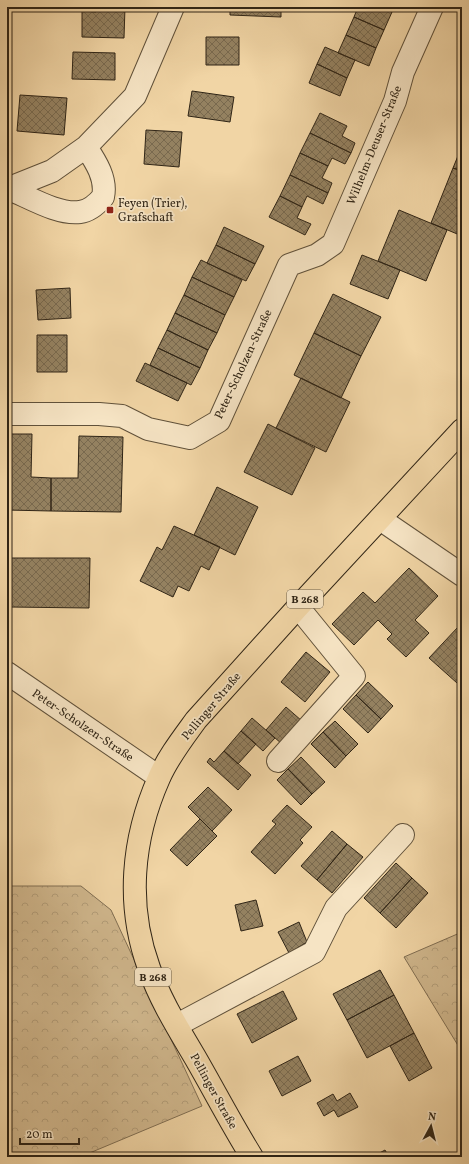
<svg xmlns="http://www.w3.org/2000/svg" width="469" height="1164" font-family="Vollkorn,serif">
<style>
.forest{fill:url(#forest-crowns);stroke:#806e52}
.building{fill:url(#building-cross-hatch);stroke:#302516}
.lines{fill:none;stroke-linecap:round;stroke-linejoin:round}
.minor-casing{stroke:#60513a;stroke-width:24}
.major-casing{stroke:#302516;stroke-width:24}
.minor{stroke:#f6e4c4;stroke-width:22}
.major{stroke:#f1d5a5;stroke-width:22}
.poi-dot{fill:#8f2418;stroke:#f6e4c4;stroke-width:1.5}
.labels{text-anchor:middle;stroke-width:3.5;stroke-linejoin:round;paint-order:stroke}
.shield{fill:#f6e4c4;stroke:#6b5e4a;stroke-width:1}
.shield-label{font-size:11px;font-weight:bold;fill:#302516}
.street-label{font-size:12px;fill:#302516;stroke:#f6e4c4}
.poi-label{font-size:12px;fill:#302516;stroke:#f6e4c4;text-anchor:start}
</style>
<defs>
<pattern id="forest-crowns" width="20" height="18" patternUnits="userSpaceOnUse"><rect width="20" height="18" fill="#d0b78d"/><path d="M2 6a3 3 0 1 1 6 0M12 15a3 3 0 1 1 6 0" fill="none" stroke="#b39d79"/></pattern>
<pattern id="building-cross-hatch" width="8" height="8" patternUnits="userSpaceOnUse"><rect width="8" height="8" fill="#948160"/><path d="M0 0l8 8M0 8l8-8" fill="none" stroke="#79694e"/></pattern>
</defs>
<rect width="100%" height="100%" fill="#f1d5a5"/>
<filter id="stains"><feTurbulence type="fractalNoise" baseFrequency=".005" numOctaves="4"/><feColorMatrix values="0 0 0 0 .2 0 0 0 0 .09 0 0 0 0 .02 0 0 0 .5 -.17"/></filter>
<radialGradient id="worn" r=".72"><stop offset=".6" stop-color="#630" stop-opacity="0"/><stop offset="1" stop-color="#630" stop-opacity=".3"/></radialGradient>
<path class="forest" d="M7,886H81L111,910L202,1106L80,1157H7Z
M462,932V1052L404,957Z"/>
<path class="building" d="M97,7H125L124,38L82,37V11L96,12Z
M230,7H281V17L230,15Z
M358,7H381L392,12L384,30L354,17Z
M381,7H394L392,12Z
M354,17L384,30L376,48L346,35Z
M346,35L376,48L369,66L338,53Z
M206,37H239V65H206Z
M325,47L355,60L347,78L317,64Z
M73,52L115,53V80L72,79Z
M317,64L347,78L340,96L309,83Z
M192,91L234,97L230,122L188,116Z
M20,95L67,98L64,135L17,131Z
M320,113L347,126L342,136L355,143L351,153L310,133Z
M146,130L182,132L179,167L144,164Z
M310,133L351,153L345,164L332,158L328,166L300,153Z
M462,146V171L453,168Z
M300,153L328,166L322,178L332,183L328,193L290,175Z
M453,168L462,171V236L431,223Z
M290,175L328,193L323,204L307,196L302,207L280,196Z
M280,196L302,207L297,218L311,224L305,235L269,217Z
M399,210L447,230L426,281L378,261Z
M224,227L264,246L255,264L216,245Z
M216,245L255,264L246,281L207,263Z
M362,255L400,270L388,299L350,284Z
M201,260L242,280L234,297L192,277Z
M192,277L234,297L225,315L184,295Z
M70,288L71,318L38,320L36,290Z
M333,294L381,317L361,356L314,333Z
M184,295L225,315L217,333L175,313Z
M175,313L217,333L208,350L167,330Z
M167,330L208,350L200,368L158,348Z
M314,333L361,356L341,398L294,375Z
M37,335H67V372H37Z
M158,348L200,368L191,385L150,365Z
M145,363L187,383L178,401L136,381Z
M301,378L350,402L326,452L276,428Z
M268,424L315,448L292,495L244,472Z
M7,434H32L31,477L51,478V511L7,510Z
M79,436L123,437L121,512L51,511V478H78Z
M217,487L258,507L235,555L194,535Z
M7,510H10V542H7Z
M174,526L220,547L209,570L201,566L189,591L178,586L173,597L140,581L157,547L162,550Z
M10,558H90L89,608L10,607Z
M409,568L438,596L415,620L429,633L406,657L387,639L392,634L378,620L354,645L332,624L363,592L375,603Z
M458,627L462,631V677L457,683L429,658Z
M306,652L330,672L305,702L281,682Z
M368,682L393,706L381,719L356,695Z
M356,695L381,719L368,733L343,709Z
M286,707L302,721L282,744L266,730Z
M252,718L275,738L263,751L241,731Z
M335,721L358,744L346,756L323,732Z
M241,731L256,744L238,764L224,751Z
M323,732L346,756L335,768L311,744Z
M224,751L251,775L238,790L207,762L210,758L214,762Z
M301,757L325,782L312,794L288,769Z
M288,769L312,794L301,805L277,780Z
M208,787L232,810L212,831L188,807Z
M287,805L312,827L300,840L303,843L275,874L251,852L276,824L272,821Z
M200,819L217,836L187,866L170,850Z
M332,831L347,844L317,880L301,866Z
M347,844L363,857L332,893L317,880Z
M396,863L412,878L380,913L364,898Z
M412,878L428,893L396,928L380,913Z
M256,900L263,926L241,931L235,905Z
M299,922L307,942L289,953L278,932Z
M380,970L394,995L347,1020L333,994Z
M283,991L297,1019L252,1043L237,1014Z
M394,995L414,1033L367,1058L347,1020Z
M414,1033L432,1068L409,1081L390,1046Z
M298,1056L311,1081L282,1096L269,1071Z
M350,1093L358,1107L338,1117L334,1110L324,1116L317,1103L333,1094L337,1101Z
M385,1150L389,1157H372Z"/>
<g class="lines">
<defs>
<path id="minor" d="M7,189L52,171L86,147L135,96L173,7
M9,189C29,197 58,215 80,212C89,211 97,204 103,197C107,179 96,162 86,147
M7,414H99L122,416L148,429L190,438L219,421L289,265L317,255L333,244L395,101L403,72L432,7
M380,519L462,575
M7,673L159,777
M278,761L354,676L298,607
M177,1025L314,952L336,908L403,835"/>
<path id="major" d="M252,1157C232,1125 215,1092 196,1059C179,1030 160,1000 149,968C126,905 132,839 159,778C168,757 183,738 196,720L298,607L462,430"/>
</defs>
<use href="#minor" class="minor-casing"/>
<use href="#major" class="major-casing"/>
<use href="#minor" class="minor"/>
<use href="#major" class="major"/>
</g>
<rect class="poi-dot" x="106" y="206" width="8" height="8" rx="2"/>
<g class="labels">
<g class="shield">
<rect x="287" y="590" width="36" height="18" rx="3"/>
<rect x="135" y="968" width="36" height="18" rx="3"/>
</g>
<g class="shield-label">
<text x="305" y="603">B 268</text>
<text x="153" y="981">B 268</text>
</g>
<g class="street-label">
<text transform="translate(374 145) rotate(-68)" y="4">Wilhelm-Deuser-Straße</text>
<text transform="translate(243 364) rotate(-65)" y="4">Peter-Scholzen-Straße</text>
<text transform="translate(211 706) rotate(-50)" y="4">Pellinger Straße</text>
<text transform="translate(83 725) rotate(34)" y="4">Peter-Scholzen-Straße</text>
<text transform="translate(214 1091) rotate(61)" y="4">Pellinger Straße</text>
</g>
<g class="poi-label">
<text x="118" y="207">Feyen (Trier),<tspan x="118" dy="14">Grafschaft</tspan></text>
</g>
</g>
<rect width="469" height="1164" fill="none" stroke="#f1d5a5" stroke-width="24"/>
<rect x="8" y="8" width="453" height="1148" fill="none" stroke="#302516" stroke-width="2"/>
<rect x="12" y="12" width="445" height="1140" fill="none" stroke="#302516"/>
<g transform="translate(431 1126) rotate(7)" stroke="#f6e4c4" stroke-width="3" paint-order="stroke">
<path d="M0-3L7 15L0 10L-7 15Z" fill="#302516"/>
<text y="-6" font-size="11" font-weight="bold" text-anchor="middle" fill="#302516">N</text>
</g>
<path d="M20 1138v6h59v-6" fill="none" stroke="#302516" stroke-width="2"/>
<text x="26" y="1138" font-size="12" fill="#302516" stroke="#f6e4c4" stroke-width="3" paint-order="stroke">20 m</text>
<rect width="100%" height="100%" filter="url(#stains)"/>
<rect width="100%" height="100%" fill="url(#worn)"/>
</svg>
